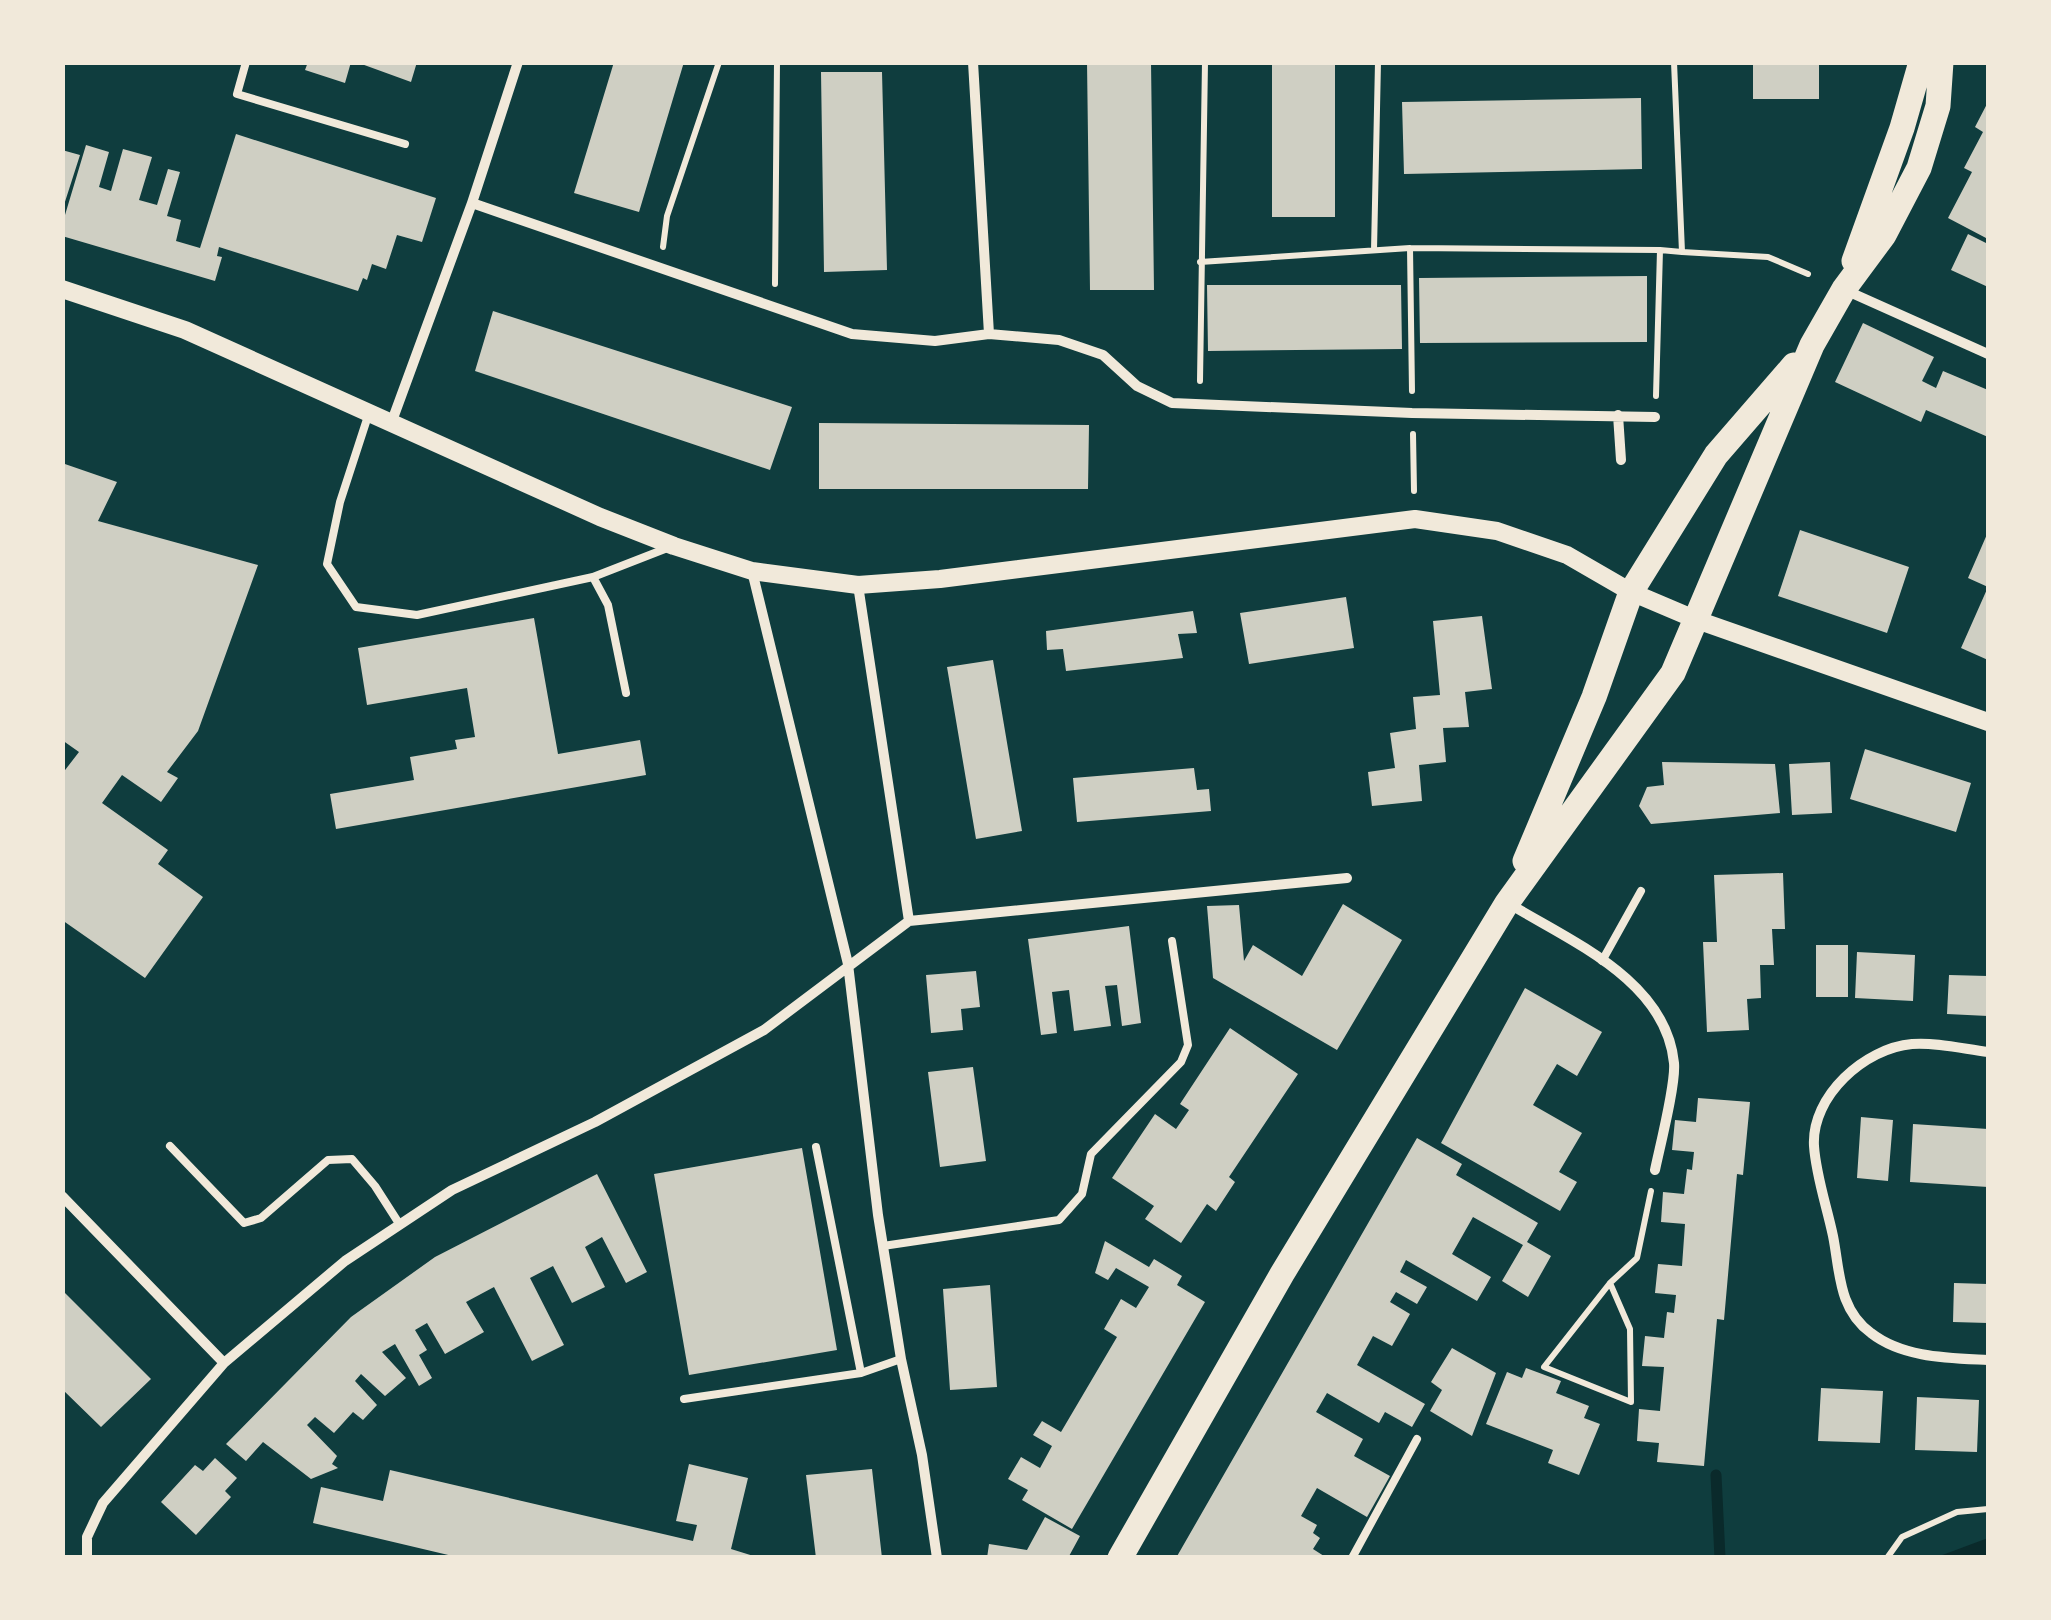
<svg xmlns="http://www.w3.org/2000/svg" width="2051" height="1620" font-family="Cabin,sans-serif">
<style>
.water{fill:#0a2a2b}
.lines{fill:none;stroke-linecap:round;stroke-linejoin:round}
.stream{stroke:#0a2a2b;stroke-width:11}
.building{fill:#cfcfc3}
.path{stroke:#f1e9da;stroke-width:6}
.service{stroke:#f1e9da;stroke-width:8}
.minor{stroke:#f1e9da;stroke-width:10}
.tertiary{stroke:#f1e9da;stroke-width:18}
.primary{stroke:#f1e9da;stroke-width:25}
</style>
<rect width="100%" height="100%" fill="#0f3d3e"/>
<path class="water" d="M1988,1538V1557H1937Z"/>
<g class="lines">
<path class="stream" d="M1716,1475L1720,1558"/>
</g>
<path class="building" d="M308,62H351L345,83L305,70Z
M356,62H417L411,82Z
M614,62H684L639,212L574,193Z
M1087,62H1151L1154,290H1090Z
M1272,62H1335V217H1272Z
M1753,62H1819V99H1753Z
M821,72H882L887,270L824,272Z
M1641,98L1642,169L1404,174L1402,102Z
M1988,102V234L1986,238L1948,218L1972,172L1964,168L1983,132L1975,127Z
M236,134L436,198L422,242L397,235L386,269L372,264L367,280L363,278L358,291L219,247L217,256L222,257L215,281L62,236V225L86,145L109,152L99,187L111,191L123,149L152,157L139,200L157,205L168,169L180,172L167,216L181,220L176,241L200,248Z
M62,150L80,155L63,208H62Z
M1968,234L1988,244V287L1951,270Z
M1647,276V342L1420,343L1419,278Z
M1207,285H1401L1402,349L1208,351Z
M493,311L792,407L770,470L475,371Z
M1863,323L1934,357L1922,381L1936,388L1943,371L1988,390V437L1926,410L1921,422L1835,382Z
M819,423L1089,425L1088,489H819Z
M62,463L117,482L98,521L258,565L198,731L167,772L178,778L161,802L122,775L102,803L168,850L158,864L203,897L145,978L62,920V774L79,752L62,740Z
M1800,530L1909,567L1887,633L1778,596Z
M1988,532V660L1961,648L1988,587L1968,578Z
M1346,597L1354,648L1249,664L1240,613Z
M1193,611L1197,633L1178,634L1183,658L1066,671L1063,649L1047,650L1046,631Z
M1482,616L1492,689L1465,692L1469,727L1443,728L1446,762L1419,765L1422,801L1372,806L1368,772L1395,768L1390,733L1416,729L1413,697L1440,695L1433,621Z
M534,618L558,754L640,740L646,775L336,829L330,794L414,780L410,757L457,749L455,740L475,737L467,688L367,705L358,648Z
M993,660L1022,831L976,839L947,667Z
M1865,749L1971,783L1956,832L1850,799Z
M1662,762L1775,764L1780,813L1651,824L1639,806L1647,787L1664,785Z
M1830,762L1832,813L1792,815L1789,764Z
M1194,768L1197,790L1209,789L1211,811L1077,822L1073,778Z
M1783,873L1785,929H1772L1774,965H1760L1761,998L1747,999L1749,1030L1707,1032L1703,942H1717L1714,875Z
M1343,904L1402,940L1337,1050L1213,978L1207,906L1239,905L1244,961L1253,945L1302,976Z
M1129,926L1141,1023L1122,1026L1117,985L1105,986L1111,1026L1074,1031L1069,990L1052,992L1057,1033L1041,1035L1028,939Z
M1816,945H1848V997H1816Z
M1857,952L1915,955L1913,1001L1855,998Z
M976,971L980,1007L961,1009L963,1030L931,1033L926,975Z
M1949,975L1988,976V1016L1947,1014Z
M1525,988L1602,1032L1577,1076L1557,1064L1533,1105L1582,1133L1559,1172L1577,1182L1560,1211L1441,1143Z
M1230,1028L1298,1074L1229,1177L1235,1182L1216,1211L1207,1204L1181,1243L1145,1219L1154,1206L1112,1178L1155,1114L1176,1129L1189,1110L1180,1104Z
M973,1067L986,1161L940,1167L928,1072Z
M1698,1098L1750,1102L1743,1175L1737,1174L1724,1320L1717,1319L1704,1466L1657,1462L1659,1443L1637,1441L1639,1409L1660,1411L1664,1367L1642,1366L1645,1336L1664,1338L1667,1312L1674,1313L1676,1295L1655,1293L1658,1264L1682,1266L1685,1224L1661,1222L1663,1192L1684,1194L1687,1169L1692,1170L1694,1152L1672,1150L1675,1120L1696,1122Z
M1861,1117L1893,1120L1888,1181L1857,1178Z
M1913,1124L1988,1129V1187L1910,1182Z
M1417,1138L1462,1164L1456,1175L1538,1223L1527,1242L1551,1256L1528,1297L1502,1281L1523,1245L1473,1217L1452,1254L1491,1277L1477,1301L1406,1260L1400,1272L1427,1287L1417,1304L1396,1292L1390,1302L1410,1314L1392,1346L1373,1336L1357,1365L1425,1404L1412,1427L1385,1412L1379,1423L1327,1393L1316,1412L1363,1439L1354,1456L1390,1476L1367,1517L1317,1488L1301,1516L1317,1525L1313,1533L1320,1538L1313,1549L1327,1558H1176Z
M802,1148L837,1350L689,1375L654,1174Z
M597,1174L647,1272L626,1283L602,1237L585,1247L605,1287L572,1303L553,1266L530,1278L564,1345L532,1361L494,1287L466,1302L484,1332L445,1354L427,1323L415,1330L427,1350L419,1355L432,1378L419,1386L395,1344L382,1352L406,1378L385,1396L361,1374L355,1381L377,1405L363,1420L353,1412L334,1433L315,1417L307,1425L337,1456L332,1464L338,1468L311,1479L263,1442L246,1461L226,1444L351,1317L435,1257Z
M1105,1241L1149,1267L1154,1259L1182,1276L1177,1285L1205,1302L1072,1529L1022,1500L1028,1490L1008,1479L1021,1457L1040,1468L1052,1446L1033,1435L1042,1421L1061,1432L1117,1337L1104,1329L1121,1299L1136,1308L1149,1287L1116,1268L1108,1280L1095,1273Z
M1954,1283L1988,1284V1323L1953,1322Z
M990,1285L997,1387L950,1390L943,1289Z
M62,1290L151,1379L101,1427L62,1389Z
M1452,1348L1496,1373L1472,1436L1430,1411L1442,1390L1431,1382Z
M1526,1368L1561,1381L1556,1393L1589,1406L1584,1418L1600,1424L1579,1475L1548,1463L1553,1450L1486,1424L1507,1372L1522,1378Z
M1821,1388L1883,1391L1880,1443L1818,1441Z
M1917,1397L1979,1400L1977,1452L1915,1450Z
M215,1458L237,1478L225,1491L231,1497L196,1535L161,1502L195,1465L203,1471Z
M689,1464L748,1478L731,1549L760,1558H461L313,1523L321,1487L383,1501L390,1470L693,1541L697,1525L676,1521Z
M872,1469L882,1558H816L806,1475Z
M1045,1517L1080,1536L1068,1558H987L989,1544L1027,1550Z"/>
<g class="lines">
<path class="path" d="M663,247L667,216L719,62
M1410,248L1412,391
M1374,250L1378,62
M1682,252L1768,257L1808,274
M1200,262L1410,248L1660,250
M775,284L777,62
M1200,381L1205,62
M1656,396L1660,250L1682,252L1674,62
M1413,434L1414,491
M1610,1283L1630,1329L1631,1402L1544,1367L1610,1283L1637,1258L1651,1191
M1887,1558L1902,1537L1957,1512L1988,1509"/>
<path class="service" d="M246,62L237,94L405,144
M368,416L340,502L327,564L356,607L417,615L593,577L670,547
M593,577L608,605L626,693
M1602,961L1641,891
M170,1146L244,1223L261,1218L328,1160L352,1159L375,1186L400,1225
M816,1147L861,1373
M883,1246L1059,1220L1082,1194L1091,1154L1181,1062L1188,1045L1172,941
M684,1399L861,1373L901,1359
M1352,1558L1417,1439"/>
<path class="minor" d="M973,62L989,334
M472,203L852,334L935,341L989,334L1059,340L1103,355L1137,386L1172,403L1412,413L1655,417
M1845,290L1988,354
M1618,415L1621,460
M392,421L472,203L518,62
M752,571L848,964L878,1215L901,1359L922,1455L937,1558
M858,585L909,921
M1508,903C1570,941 1666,980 1674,1063C1676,1084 1660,1146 1655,1170
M1988,1052C1964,1049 1936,1042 1912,1044C1865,1048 1811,1096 1814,1146C1816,1176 1827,1207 1833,1236C1840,1271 1838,1309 1871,1333C1903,1358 1949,1358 1988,1360
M62,1196L224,1363
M87,1558V1537L103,1503L224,1363L345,1261L452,1190L595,1122L764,1030L909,921L1347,878"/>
<path class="tertiary" d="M62,289L185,330L600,517L674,546L752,571L858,585L940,579L1415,519L1497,531L1567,555L1631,592L1697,620L1988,722"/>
<path class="primary" d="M1854,261L1902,128L1921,62
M1525,861L1594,697L1631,592L1716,455L1794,365
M1120,1558L1282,1274L1507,903L1673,673L1812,345L1844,289L1884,235L1919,168L1938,106L1941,62"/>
</g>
<rect width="2051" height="1620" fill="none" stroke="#f1e9da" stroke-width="130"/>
</svg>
